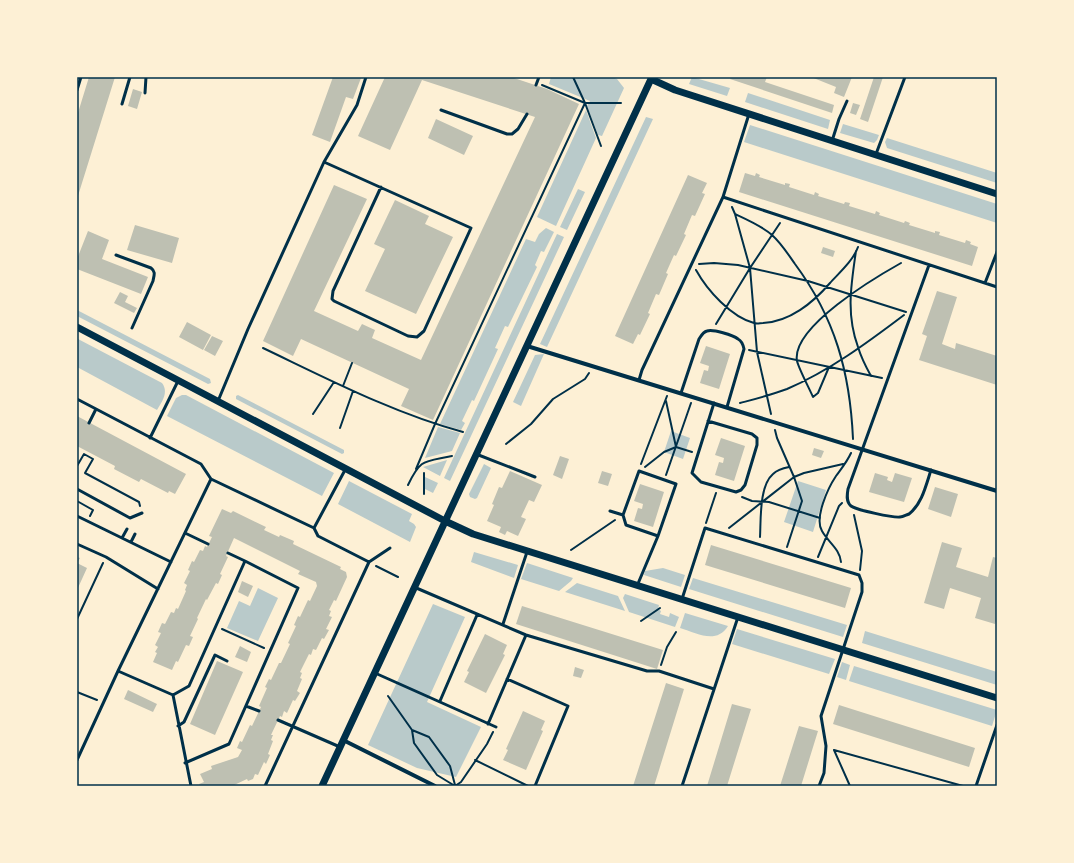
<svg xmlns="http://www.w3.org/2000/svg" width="1074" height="863" font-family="Roboto,sans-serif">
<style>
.green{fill:#b9caca}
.building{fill:#bec0b2}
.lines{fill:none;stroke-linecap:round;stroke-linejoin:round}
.path{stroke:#003049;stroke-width:2}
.service{stroke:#003049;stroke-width:3}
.minor{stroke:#003049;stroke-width:4}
.tertiary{stroke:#003049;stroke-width:7}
.neatline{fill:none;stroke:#003049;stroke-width:1.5}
</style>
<rect width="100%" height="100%" fill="#fdf0d5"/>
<path class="green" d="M551,77H612L617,79L624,88L602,136L598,135L587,106L590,101L549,84Z
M692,77L730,88L727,96L689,84Z
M748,93L830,120L828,129L745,102Z
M586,110L596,138L556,226L537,217Z
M646,117L653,119L547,347L540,344Z
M843,124L879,135L877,140L874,143L840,133Z
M750,125L997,204V223L744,142Z
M887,138L997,173V183L887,148L885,142Z
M578,189L585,192L567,230L560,227Z
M546,228L554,232L544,252L541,251L535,265L537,267L508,327L505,326L495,348L498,349L474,401L472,400L462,421L465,423L461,430L440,424L526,239L535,242L539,234Z
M557,234L564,237L450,481L444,478Z
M77,310L210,379L211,383L208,384L77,316Z
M78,339L162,383C169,392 162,402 157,410L77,367V342Z
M544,354L521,406L513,402L535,355Z
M182,395H186L334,473L322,496L167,416L176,398Z
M238,395L344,450V453L342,454L236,399V396Z
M438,427L460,433L452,451L425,458Z
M671,431L690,438L683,459L664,452Z
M447,460L440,476L423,467Z
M484,464L491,468L477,498L475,499L470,497L469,494Z
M425,477L438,483L433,493L425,489Z
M349,481L412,514L409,521L414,524L416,527L410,542L338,504Z
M798,481L826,490L813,532L784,522Z
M474,552L518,565L514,578L471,562Z
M527,563L573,578L571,581L559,591L521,579Z
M663,568L685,575L681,587L644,575L645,571Z
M693,578L847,625L843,637L689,589Z
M577,583L618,596L625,611L565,592Z
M258,588L278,598L258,641L227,628L239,601L250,606Z
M625,594L659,605L658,609L661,611L660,614L669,617L670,613L679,617L675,627L629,612L623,598Z
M433,604L465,617L427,702L481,727L456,777L417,768L368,745Z
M685,613L728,626C716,645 697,633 680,628Z
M737,629L835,659L829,674L732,644Z
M865,631L997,672V685L862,643Z
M842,662L850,665L846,680L837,677Z
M854,666L997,710L992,726L849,681Z"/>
<path class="building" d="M89,77H115L77,199V116Z
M333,77L361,78L353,99L346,97L330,142L312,135Z
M385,77H511L547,89L579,104L433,420L401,406L409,389L301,339L293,356L263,341L334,185L367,199L314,311L358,331L362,324L375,330L372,338L421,360L535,117L422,80L390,150L358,136Z
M731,77H767L765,82L834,105L832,113L730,79Z
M811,77H852L844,97L834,93L836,87Z
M874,77H883L868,122L860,119Z
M133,89L142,92L137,109L128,106Z
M853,103L860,105L856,115L850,113Z
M436,119L473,136L464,155L428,138Z
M745,173L755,176L756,173L760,175L759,177L785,185V183L790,184L789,187L814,195L815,192L819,194L818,196L844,204L845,202L850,203L849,206L875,214L876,211L880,213L879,215L904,223L905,221L910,223L909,225L935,233V231L940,232L939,235L965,243L966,240L971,242L970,244L978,247L972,266L739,192Z
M688,175L707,183L702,193L705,194L695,216L692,215L684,234L686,235L676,256L674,255L666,273L668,274L659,295L656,294L648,313L650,314L640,335L638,334L633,344L615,336Z
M395,200L429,216L425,224L453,237L416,314L365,291L385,249L374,244Z
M135,225L179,238L172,263L127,250Z
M88,231L109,240L102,259L148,277L141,294L77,269V259Z
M823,247L835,251L833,257L821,253Z
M937,291L957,297L942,344L955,349L956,343L997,356V385L919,360L927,336L922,334Z
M120,292L128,296L125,302L137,308L134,313L114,303Z
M187,322L211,335L203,350L179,337Z
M212,336L223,341L215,356L204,350Z
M706,346L730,354L719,389L700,383L704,370L708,371L709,366L700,363Z
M77,416L186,474L175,494L169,491L168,493L141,479L139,482L114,469L115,466L77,446Z
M721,438L745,446L734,481L715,475L719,462L723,463L724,458L715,455Z
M814,448L824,451L821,458L812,455Z
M560,456L569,459L562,479L553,475Z
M510,471L542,485L534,502L529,500L521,517L526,519L518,536L507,531L505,535L499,532L501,527L487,521L494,505L492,504L499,487L502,488Z
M602,471L612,474L608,486L598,483Z
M875,473L888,477L887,480L892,482L895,473L912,478L904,502L869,492Z
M640,484L664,492L653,527L634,521L638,508L642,509L643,504L634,501Z
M935,487L958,494L951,517L928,509Z
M222,509L231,513L233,511L266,527L264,530L279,537L280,535L294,541L293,544L341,567L340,569L346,572L347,577L336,601L334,600L329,610L331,611L329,616L332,617L326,629L329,630L324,639L322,638L316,650L313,649L311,655L309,654L300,672L302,673L300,678L302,679L297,691L300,693L295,701L293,700L287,713L284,711L282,717L280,716L271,735H273L271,740L273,741L268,754L270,755L266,764L264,762L258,775L255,774L253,779L248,781L247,779L232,786H200L199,784L204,782L200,774L212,769L211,766L238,757L242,750L237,748L240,741L242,742L250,725L252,726L261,707L259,706L267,688L265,687L269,679L271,680L279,663H281L290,644L288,643L296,626L294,625L298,616L300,617L308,600L310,601L317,586L316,582L298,574L300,571L234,538L226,556L228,557L220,574L222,575L218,584L216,583L207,600L206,599L197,618L198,619L190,636L193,637L189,646L186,645L178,662L176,661L172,670L153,662L157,653L155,652L158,647L155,645L161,633L158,632L162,623L165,624L171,612L174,613L176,608L178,609L186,591L185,590L187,585L184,583L190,571L188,570L192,561L194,562L200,550L203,551L205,546L207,547L212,537L209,536Z
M942,542L962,548L956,567L988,577L993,557L997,558V618L995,624L975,618L981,598L950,588L944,609L924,603Z
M711,545L851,588L845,608L705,565Z
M77,557L80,558L77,563L87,568L77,590Z
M242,581L253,586L248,597L238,592Z
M522,606L663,650L657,669L516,624Z
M485,634L507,645L503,654L505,655L486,693L464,682L469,672L467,671Z
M240,646L251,652L247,662L235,657Z
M217,661L243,672L215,735L190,724Z
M575,667L584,670L581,678L573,676Z
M666,683L684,689L655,783L654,786H633Z
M128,690L157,704L153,712L124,699Z
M732,704L751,709L727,786H707Z
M839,705L975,748L969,767L833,724Z
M523,711L545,721L541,730L543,731L526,770L503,760L508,750L506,749Z
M799,726L818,731L801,786H780Z"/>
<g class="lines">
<path class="path" d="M573,77L585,103H621
M542,85L585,103L601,146
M732,207L735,214L750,268L757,352L771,414
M735,214C748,220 762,226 772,235C781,243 788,254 795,264C835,318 850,372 853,439
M856,251C851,285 846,314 858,347C861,357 866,367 871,376
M699,264L714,263L738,265L808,281L906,312
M696,270C707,290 731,317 754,323C757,324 760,323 763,323C789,322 813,303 830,283C839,273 853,261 858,247
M716,324L750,268L780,223
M263,348C328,379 393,413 463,432
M749,350L882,378
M829,367L818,393L813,397C809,388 799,369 797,361C791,327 876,277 901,263
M343,386L352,363
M666,401L676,447L692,452
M740,403C755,399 771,395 787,389C829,371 867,343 904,315
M313,414L334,382
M340,428L353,391
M775,430L777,438L794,477L802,501L787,547
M506,444L531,424L553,399L585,379L589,373
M641,464L667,396
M77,466L84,454L93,459L85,473L139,502L140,506
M645,467L664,452L676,447
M416,469L435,424L585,103
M424,473V494
M666,475L691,403
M408,485C421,458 424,462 452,456
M742,497L752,501L769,502L820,518
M77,501L93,510L90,516
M854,515L862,551L860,570
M706,523L716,493
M729,528L794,477L804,473L843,464
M760,537C761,520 759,486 773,474C777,470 784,468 789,467
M571,550L615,520
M818,557L839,506L842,503
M841,562C840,549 828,542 822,531C814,518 828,488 836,476C841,469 847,462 851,453
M376,566L398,577
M77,619L103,563
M641,621L660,608
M222,629L264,648
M661,665L667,647L676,632
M77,692L97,700
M388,696L412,730L414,743L437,775L455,786
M412,730L429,737L450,766L455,785
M834,750L963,786
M834,750L850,786
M475,760L528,786
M455,786L461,782L487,744L493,732"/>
<path class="service" d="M536,85L539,77
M77,90L81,77
M145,93L146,77
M122,104L130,77
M441,110L507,134H512L518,129L527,114
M749,114L723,197L997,287
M832,141L839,119L847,101
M876,154L905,77
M324,162L357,105L366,77
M116,255L151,268C156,272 154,275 153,281L132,328
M929,265L848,489C847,495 846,502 851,506C856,510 894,518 900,517C903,517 906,515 909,514C922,504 926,485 931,470
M985,283L997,252
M639,380L642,370L723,197
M681,393L699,339C701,336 703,332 707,331C713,329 733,335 738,339C742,341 743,344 744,349L727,407
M77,399L201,464L211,479
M218,401L248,329L324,162L471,228L424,331L417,337L408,336L334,301L332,299L333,291L381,187
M708,421L752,434L757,438V445L745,485L741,490L736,492L701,482L692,473L714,403
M89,423L96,409
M150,438L178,381
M476,454L535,477
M77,489L130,518L142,513
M610,511L623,515
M77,516L171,562
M185,533L208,544
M122,538L127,529
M131,542L135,534
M77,544L106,557L158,589
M228,553L245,561
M369,562L390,548
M637,586L658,536L676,484L639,471L623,515L626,525L658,536
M414,587L526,635L647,671H659L714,689
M682,599L705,528L859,575L862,583V592L821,716L826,746L824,773L819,786
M503,624L527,552
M118,671L173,695L191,786
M375,673L496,727
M507,679L568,706L535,786
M173,695L189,686L245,561L298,588L229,744L185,763
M440,701L477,615
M246,706L259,711
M278,720L340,747
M488,724L526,635
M178,726L184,722L215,655L227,661
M77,760L118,671L211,479L314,528L345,470
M265,786L369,562L318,536L314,528
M682,786L738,617
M976,786L997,725"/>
<path class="minor" d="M527,346L997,491
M343,740L435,786"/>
<path class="tertiary" d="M77,327L445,521L473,534L997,698
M322,786L651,79L675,90L997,194"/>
</g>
<rect width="1074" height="863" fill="none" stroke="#fdf0d5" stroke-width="156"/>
<rect x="78" y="78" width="918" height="707" class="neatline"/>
</svg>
